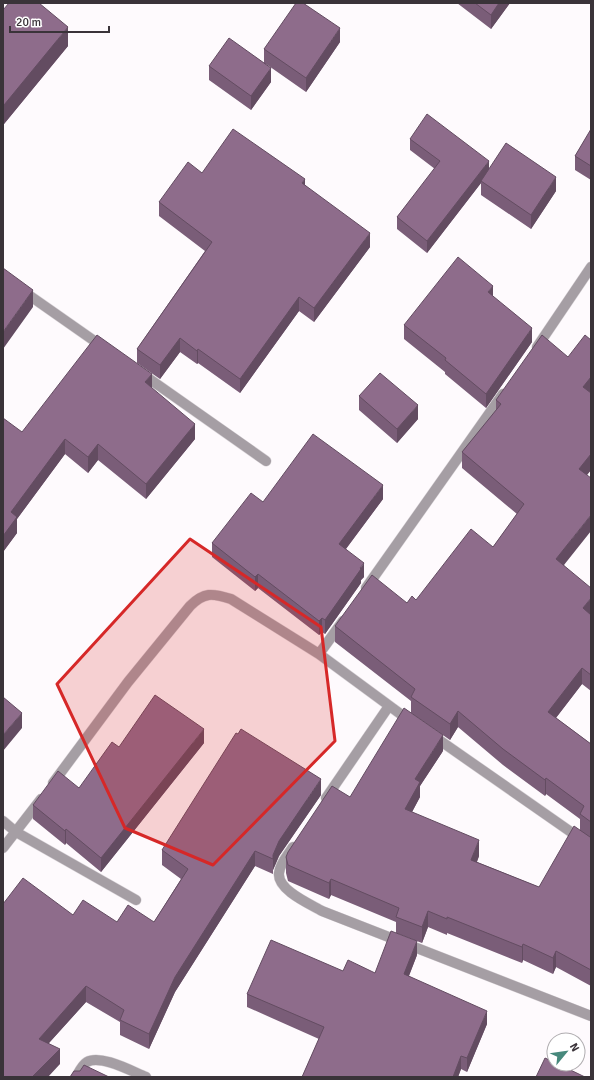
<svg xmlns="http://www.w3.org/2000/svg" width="594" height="1080" font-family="Signika,sans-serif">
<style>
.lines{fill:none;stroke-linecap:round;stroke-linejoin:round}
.minor-casing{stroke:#dbd6da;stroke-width:11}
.minor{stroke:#a59ea4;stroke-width:10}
.wall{fill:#7a5d78}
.shaded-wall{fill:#634c61}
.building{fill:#8e6c8b;stroke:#634c61}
.marked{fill:#d62828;fill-opacity:0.2;stroke:#d62828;stroke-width:3;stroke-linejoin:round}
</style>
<rect width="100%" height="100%" fill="#fefafd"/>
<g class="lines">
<defs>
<path id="minor" d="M3,277L103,347
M537,347L591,267
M141,373L266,461
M366,588L503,394
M319,654L343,621
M432,735L591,846
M53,783L128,682L190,606C204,592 212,593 231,599L319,654L410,721
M326,798L389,706
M3,821L16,832L136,900
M293,847C288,855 280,863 279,873C277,890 310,904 322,911L591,1016
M3,848L41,799
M76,1077C79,1072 82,1065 87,1062C101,1054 133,1072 146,1077"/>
</defs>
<use href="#minor" class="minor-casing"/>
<use href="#minor" class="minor"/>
</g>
<path class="wall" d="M457,3H510L491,29Z
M3,10L68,46L4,124L3,123Z
M340,42L306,92L266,64L271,82L251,110L209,80V66L264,63V49Z
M591,130V180L575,170V156Z
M410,139L489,169L556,191L531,229L481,195V183L427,253L397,229V217L435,169L410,150Z
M202,173L305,185L370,247L314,322L299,311L240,393L198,363L197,364L180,352L160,379L137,363V349L205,251L159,216V202Z
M493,296L532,342L486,408L445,374V372L404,339V325Z
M591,340V470L587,475L564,565L591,615V691L582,684L556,718L591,744V986L556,967L553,974L523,960L522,963L447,933V935L428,927L422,943L396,933V922L331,895L329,899L288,881L286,873V857L350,797L443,751L420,786V797L412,812L479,856L477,862L539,887L580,830V819L546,794L545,796L503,765L458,727L450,740L411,713V701L335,642V626L416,600L493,547L517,514L462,468V452L496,411V400L568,357Z
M152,388L195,439L146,499L98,460L88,473L65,454L17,519V533L3,552L22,432Z
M359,396L418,419L397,443L359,410Z
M383,499L346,549L364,577L361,580V583L325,634L322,632L319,635L258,588L255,591L212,557V543L263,502Z
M204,743L101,872L66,843L65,845L33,819V805L79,788L119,747Z
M321,795L279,856L273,870V874L255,866L175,992L149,1049L120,1035V1022L86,1002L49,1043L60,1064L3,1077L73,915L117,922H154L181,879L162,865V850Z
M417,955L409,976L487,1024L467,1072L461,1069L458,1077H302L319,1039L247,1007V994L343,971L375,973Z"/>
<path class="shaded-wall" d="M499,3H510L491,29V15Z
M68,27V46L4,124V105Z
M340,28V42L306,92V78Z
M271,68V82L251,110V96Z
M489,161V172L481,181V183L427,253V241Z
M556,177V191L531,229V215Z
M305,179V193L302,183Z
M370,233V247L314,322V308Z
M493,286V300L488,292Z
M33,290V307L3,349V332Z
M299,297V311L240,393V379Z
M532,328V342L486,408V394Z
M180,338V352L160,379V365Z
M198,349V363L197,364V351Z
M152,374V389L145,382Z
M591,377V393L583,387Z
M418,405V419L397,443V429Z
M195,424V439L146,499V484Z
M65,439V454L17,519V533L3,552V536L11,512Z
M98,444V460L88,473V457Z
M591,454V470L579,484V469Z
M383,485V499L339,558V544Z
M591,515V531L556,575V559Z
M364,563V577L361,580V583L325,634V620Z
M258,574V588L255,591V577Z
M591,598V614L583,624V608Z
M322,618V632L319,635V621Z
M582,668V684L548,728V712Z
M458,711V727L450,740V724Z
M22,713V728L3,751V735Z
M204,729V743L101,872V858Z
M443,735V751L420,786V797L405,825V809L415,779Z
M546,778V794L545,796V780Z
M321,779V795L279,856L273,870V874V855L279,841Z
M66,829V843L65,845V831Z
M479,840V856L471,876V860Z
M255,851V866L175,992L149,1049V1034L175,977Z
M331,879V895L329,899V883Z
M428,911V927L422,943V927Z
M417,941V955L404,988V974Z
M523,944V960L522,963V947Z
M556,951V967L553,974V958Z
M86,986V1002L39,1054V1039Z
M487,1011V1024L467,1072V1058Z
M60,1049V1064L48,1077H32Z
M461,1056V1069L458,1077H453Z"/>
<path class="building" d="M9,3H39L68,27L4,105L3,104V10Z
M296,3H303L340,28L306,78L264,49Z
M475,3H499L491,15Z
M229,38L271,68L251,96L209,66Z
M427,114L489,161L427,241L397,217L440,161L410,139Z
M233,129L305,179L302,183L370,233L314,308L299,297L240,379L198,349L197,351L180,338L160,365L137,349L212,242L159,202L188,162L202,173Z
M591,129V166L575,156Z
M506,143L556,177L531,215L481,181Z
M458,257L493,286L488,292L532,328L486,394L445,360L446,358L404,325Z
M3,268L33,290L3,332Z
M97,335L152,374L145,382L195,424L146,484L98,444L88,457L65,439L11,512L17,517L3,536V418L22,432Z
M542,335L568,357L585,335L591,340V377L583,387L591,393V454L579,469L591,478V515L556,559L591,588V598L583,608L591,615V675L582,668L548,712L591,744V822L580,814L584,806L546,778L545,780L503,749L458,711L450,724L411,697L415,689L335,626L372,575L407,603L412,596L416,600L471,529L493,547L524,504L462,452L501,404L496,400Z
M380,373L418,405L397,429L359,396Z
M313,434L383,485L339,544L364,563L360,568L361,569L325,620L322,618L319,621L258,574L255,577L212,543L251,493L263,502Z
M155,695L204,729L101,858L66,829L65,831L33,805L58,771L79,788L112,742L119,747Z
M3,697L22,713L3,735Z
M404,708L443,735L415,779L420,782L405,809L479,840L471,860L539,887L574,826L590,837L591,836V970L556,951L553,958L523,944L522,947L447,917V919L428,911L422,927L396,917L399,908L331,879L329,883L288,865L286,857L288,852L332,786L350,797Z
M241,729L321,779L279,841L273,855V859L255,851L175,977L149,1034L120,1020L124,1010L86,986L39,1039L60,1049L32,1077H3V904L23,878L73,915L83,900L117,922L128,905L154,922L188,869L162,850L236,733L238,734Z
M391,931L417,941L404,974L487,1011L467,1058L461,1056L453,1077H302L324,1027L247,994L271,940L343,971L348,960L375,973Z
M545,1058L554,1062V1064H558L585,1077H536Z
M84,1065L109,1077H70L74,1071H80Z"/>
<path class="marked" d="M190,539L321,627L335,741L213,865L125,828L57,684Z"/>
<rect width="594" height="1080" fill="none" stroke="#3a3339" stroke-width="8"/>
<g transform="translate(566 1052) rotate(61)"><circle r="19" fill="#ffffff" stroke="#b0adb0"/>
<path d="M0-3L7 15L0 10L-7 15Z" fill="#47897c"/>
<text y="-6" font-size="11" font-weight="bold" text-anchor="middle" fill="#3a3339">N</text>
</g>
<path d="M10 26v6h99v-6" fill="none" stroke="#3a3339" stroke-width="2"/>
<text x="16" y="26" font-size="12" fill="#3a3339" stroke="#ffffff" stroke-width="3" paint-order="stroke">20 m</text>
</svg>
